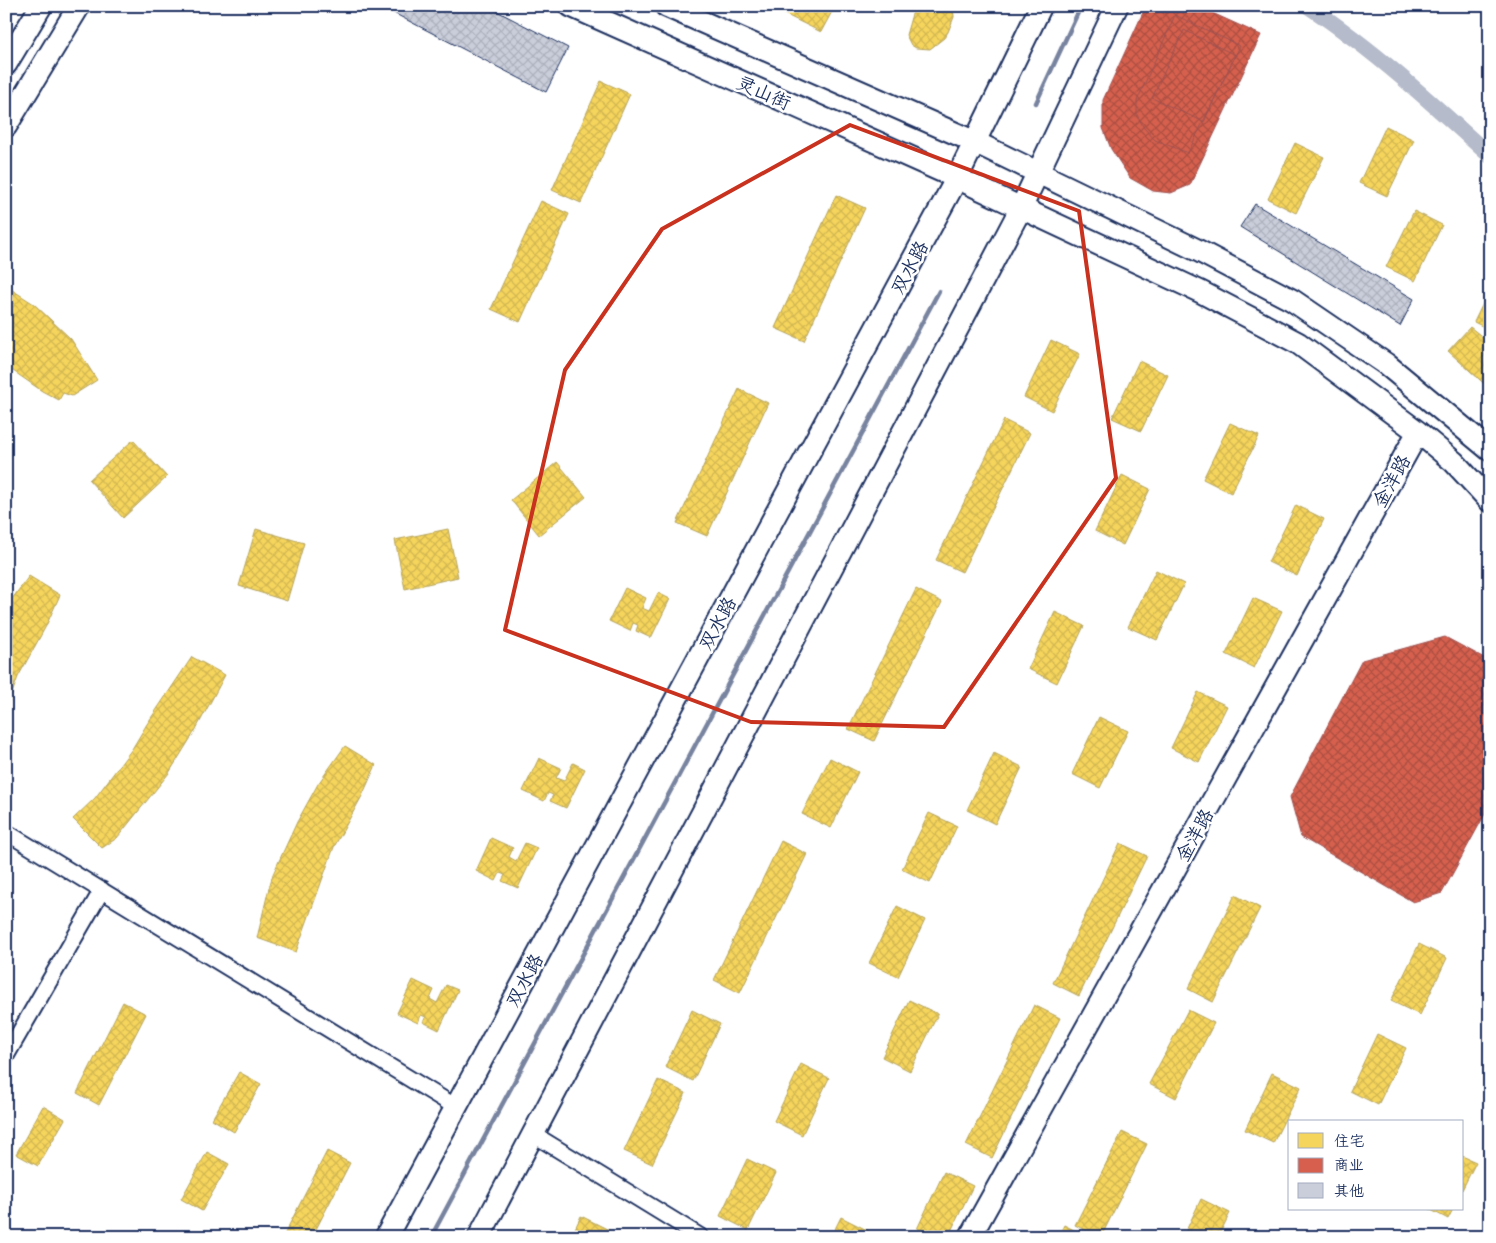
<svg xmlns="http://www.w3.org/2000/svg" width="1496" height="1243" font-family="Sriracha,'LXGW WenKai TC',sans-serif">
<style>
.homes{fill:url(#homes-cross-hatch);stroke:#b4a35d}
.shops{fill:url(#shops-cross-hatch);stroke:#9e5152}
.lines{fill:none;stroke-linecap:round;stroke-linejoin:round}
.stream{stroke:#77839f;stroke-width:4.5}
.canal{stroke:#b5bbca;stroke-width:16}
.building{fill:url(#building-cross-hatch);stroke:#1b2f5e}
.street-casing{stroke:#1b2f5e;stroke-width:19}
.secondary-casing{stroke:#1b2f5e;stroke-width:25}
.street{stroke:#fff;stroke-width:15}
.secondary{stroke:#fff;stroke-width:21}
.marked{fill:none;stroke:#c8321e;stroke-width:4;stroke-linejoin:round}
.labels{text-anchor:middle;stroke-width:5;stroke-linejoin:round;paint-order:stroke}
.street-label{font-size:19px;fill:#1b2f5e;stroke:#fff}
</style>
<defs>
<pattern id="homes-cross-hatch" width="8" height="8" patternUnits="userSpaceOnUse" patternTransform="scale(1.25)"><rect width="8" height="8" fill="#f6d55c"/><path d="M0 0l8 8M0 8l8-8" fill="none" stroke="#d2b752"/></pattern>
<pattern id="shops-cross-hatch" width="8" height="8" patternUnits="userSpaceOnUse" patternTransform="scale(1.25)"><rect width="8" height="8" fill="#d6604d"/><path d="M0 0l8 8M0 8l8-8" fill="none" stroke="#ad5043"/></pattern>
<pattern id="building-cross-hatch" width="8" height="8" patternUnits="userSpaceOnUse" patternTransform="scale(1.25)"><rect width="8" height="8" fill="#caceda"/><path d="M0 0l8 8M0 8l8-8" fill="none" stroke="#adb1be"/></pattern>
</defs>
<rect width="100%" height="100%" fill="#fff"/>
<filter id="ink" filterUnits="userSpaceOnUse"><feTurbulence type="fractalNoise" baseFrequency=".02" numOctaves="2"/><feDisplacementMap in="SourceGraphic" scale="10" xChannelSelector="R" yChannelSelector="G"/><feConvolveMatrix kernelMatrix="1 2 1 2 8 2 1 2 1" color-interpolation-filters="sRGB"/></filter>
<g filter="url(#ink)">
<path class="homes" d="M768,6H835L821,32Z
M920,6H953L954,17L948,32L944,38L930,49L916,48L911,45L906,35L912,14Z
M601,81L630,94L581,203L552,190Z
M1386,126L1414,140L1387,196L1359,183Z
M1295,143L1324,157L1296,213L1268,199Z
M836,195L865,208L804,341L775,328Z
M541,201L569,214L520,322L491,309Z
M1414,211L1442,225L1415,281L1386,267Z
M6,286L34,304L71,339L97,380L72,396L63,393L59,400L42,391L6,366Z
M1490,289V330L1474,322Z
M1470,327L1490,343V389L1448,351Z
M1051,340L1080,354L1052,411L1024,397Z
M1139,361L1168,375L1141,431L1112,418Z
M739,389L768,403L707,536L677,523Z
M1004,420L1030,433L962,572L936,560Z
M1230,423L1259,436L1231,493L1203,479Z
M133,440L167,477L123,518L89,480Z
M557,462L586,497L539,535L511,500Z
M1122,475L1150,489L1123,545L1095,531Z
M1296,505L1324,519L1297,576L1268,562Z
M256,529L304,543L287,601L239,586Z
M448,529L458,577L405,589L395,540Z
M1156,570L1184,584L1157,640L1128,627Z
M29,576L60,595L46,626L18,677L6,710V607Z
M625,588L646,598L642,608L649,611L658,593L670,599L651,638L636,631L638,625L633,623L630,631L609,621Z
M916,589L942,602L874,741L848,729Z
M1253,598L1282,611L1254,668L1226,654Z
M1055,612L1084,626L1057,683L1028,669Z
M192,657L225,675L195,731L169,773L117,838L102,848L73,819L95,798L132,749L147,724Z
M1198,692L1227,706L1199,762L1171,748Z
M1099,717L1128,731L1100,788L1072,774Z
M345,746L376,765L362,796L334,847L296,952L257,938L268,892L273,874L297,822L318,784Z
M994,753L1022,767L995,824L967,810Z
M539,758L561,768L556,778L564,781L573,763L585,769L566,808L550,801L553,795L548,793L544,801L523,791Z
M830,758L858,772L831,828L802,814Z
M929,813L957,826L930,883L902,869Z
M491,838L513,848L509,857L516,861L525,843L537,848L518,888L502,881L505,875L500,873L496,881L476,871Z
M781,841L807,854L740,993L714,980Z
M1120,843L1147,856L1079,996L1053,983Z
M1235,895L1260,908L1213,1002L1188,989Z
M897,906L925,920L898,977L869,963Z
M1419,944L1447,958L1420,1015L1391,1001Z
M413,980L434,990L430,999L437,1003L446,985L458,990L439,1030L423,1022L426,1017L421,1015L418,1023L397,1013Z
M909,1000L938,1014L910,1071L882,1057Z
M123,1002L146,1014L99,1105L77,1093Z
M1034,1005L1060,1018L992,1158L966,1145Z
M692,1010L720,1024L693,1081L665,1067Z
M1188,1010L1214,1023L1176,1098L1149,1084Z
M1377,1034L1406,1048L1378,1105L1350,1091Z
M801,1064L829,1078L802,1135L774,1121Z
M239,1072L261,1084L234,1132L212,1119Z
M1272,1073L1301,1087L1273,1143L1245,1130Z
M658,1080L686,1093L652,1164L624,1151Z
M43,1106L65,1119L38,1166L16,1154Z
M1122,1132L1147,1144L1101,1237H1099L1075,1225Z
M327,1151L350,1163L312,1237H283Z
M207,1152L229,1164L202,1211L181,1199Z
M1462,1156L1476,1162L1462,1190Z
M747,1159L776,1173L748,1230L720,1216Z
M944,1172L973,1186L948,1237H933L917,1229Z
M1201,1199L1230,1213L1218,1237H1183Z
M1429,1209H1453L1448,1219Z
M581,1216L609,1230L606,1237H571Z
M841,1217L869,1231L866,1237H831Z
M1064,1225L1088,1237H1058Z"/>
<path class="shops" d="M1146,6H1197L1261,35L1190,185L1171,193L1153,191L1130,178L1111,149L1103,128V100Z
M1175,15L1240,46L1188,153L1155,140L1144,128L1137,115V101Z
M1184,30L1235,55L1204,122L1152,98Z
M1445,637L1490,661V805L1442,893L1413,902L1301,837L1290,797L1362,660Z"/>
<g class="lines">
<path class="stream" d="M1036,103L1081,6
M431,1237L939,291"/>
<path class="canal" d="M1308,6C1373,49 1432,103 1490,156"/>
</g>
<path class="building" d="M380,6H487L568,48L546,92Z
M1255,204L1414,299L1400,326L1240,227Z"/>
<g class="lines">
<defs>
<path id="street" d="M6,832L456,1107
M6,1056L102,890
M533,1134L701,1237"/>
<path id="secondary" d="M571,6L957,178L1201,292L1298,343L1418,432L1454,462L1490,501
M666,6L975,142L1197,250L1292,300L1386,364L1490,450
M6,64L41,6
M6,126L79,6
M386,1237L957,178L1041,6
M479,1237L1021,208L1117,6
M970,1237L1418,432"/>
</defs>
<use href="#street" class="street-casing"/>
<use href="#secondary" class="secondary-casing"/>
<use href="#street" class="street"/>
<use href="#secondary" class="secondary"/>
</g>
</g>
<path class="marked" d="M850,125L1079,211L1116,478L944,727L751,722L505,630L565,370L662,229Z"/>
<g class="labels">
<g class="street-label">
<text transform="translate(764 92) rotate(24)" y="7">灵山街</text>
<text transform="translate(909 267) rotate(-62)" y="7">双水路</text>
<text transform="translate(1391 481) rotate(-61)" y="7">金洋路</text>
<text transform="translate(717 623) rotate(-62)" y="7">双水路</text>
<text transform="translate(1194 835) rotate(-61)" y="7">金洋路</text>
<text transform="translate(524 980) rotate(-62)" y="7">双水路</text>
</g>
</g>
<rect width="1496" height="1243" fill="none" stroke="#fff" stroke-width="25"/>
<rect x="12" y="12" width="1471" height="1218" fill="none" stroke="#1b2f5e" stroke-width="2" filter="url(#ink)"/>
<rect x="1288" y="1120" width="175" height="90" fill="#ffffff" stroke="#a4acbf"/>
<rect x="1298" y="1133" width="25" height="15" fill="#f6d55c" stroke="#a4acbf"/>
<text x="1334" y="1146" font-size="15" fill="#1b2f5e">住宅</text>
<rect x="1298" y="1158" width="25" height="15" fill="#d6604d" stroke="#a4acbf"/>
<text x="1334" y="1170" font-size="15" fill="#1b2f5e">商业</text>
<rect x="1298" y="1183" width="25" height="15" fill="#caceda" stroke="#a4acbf"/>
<text x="1334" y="1196" font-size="15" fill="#1b2f5e">其他</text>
</svg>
